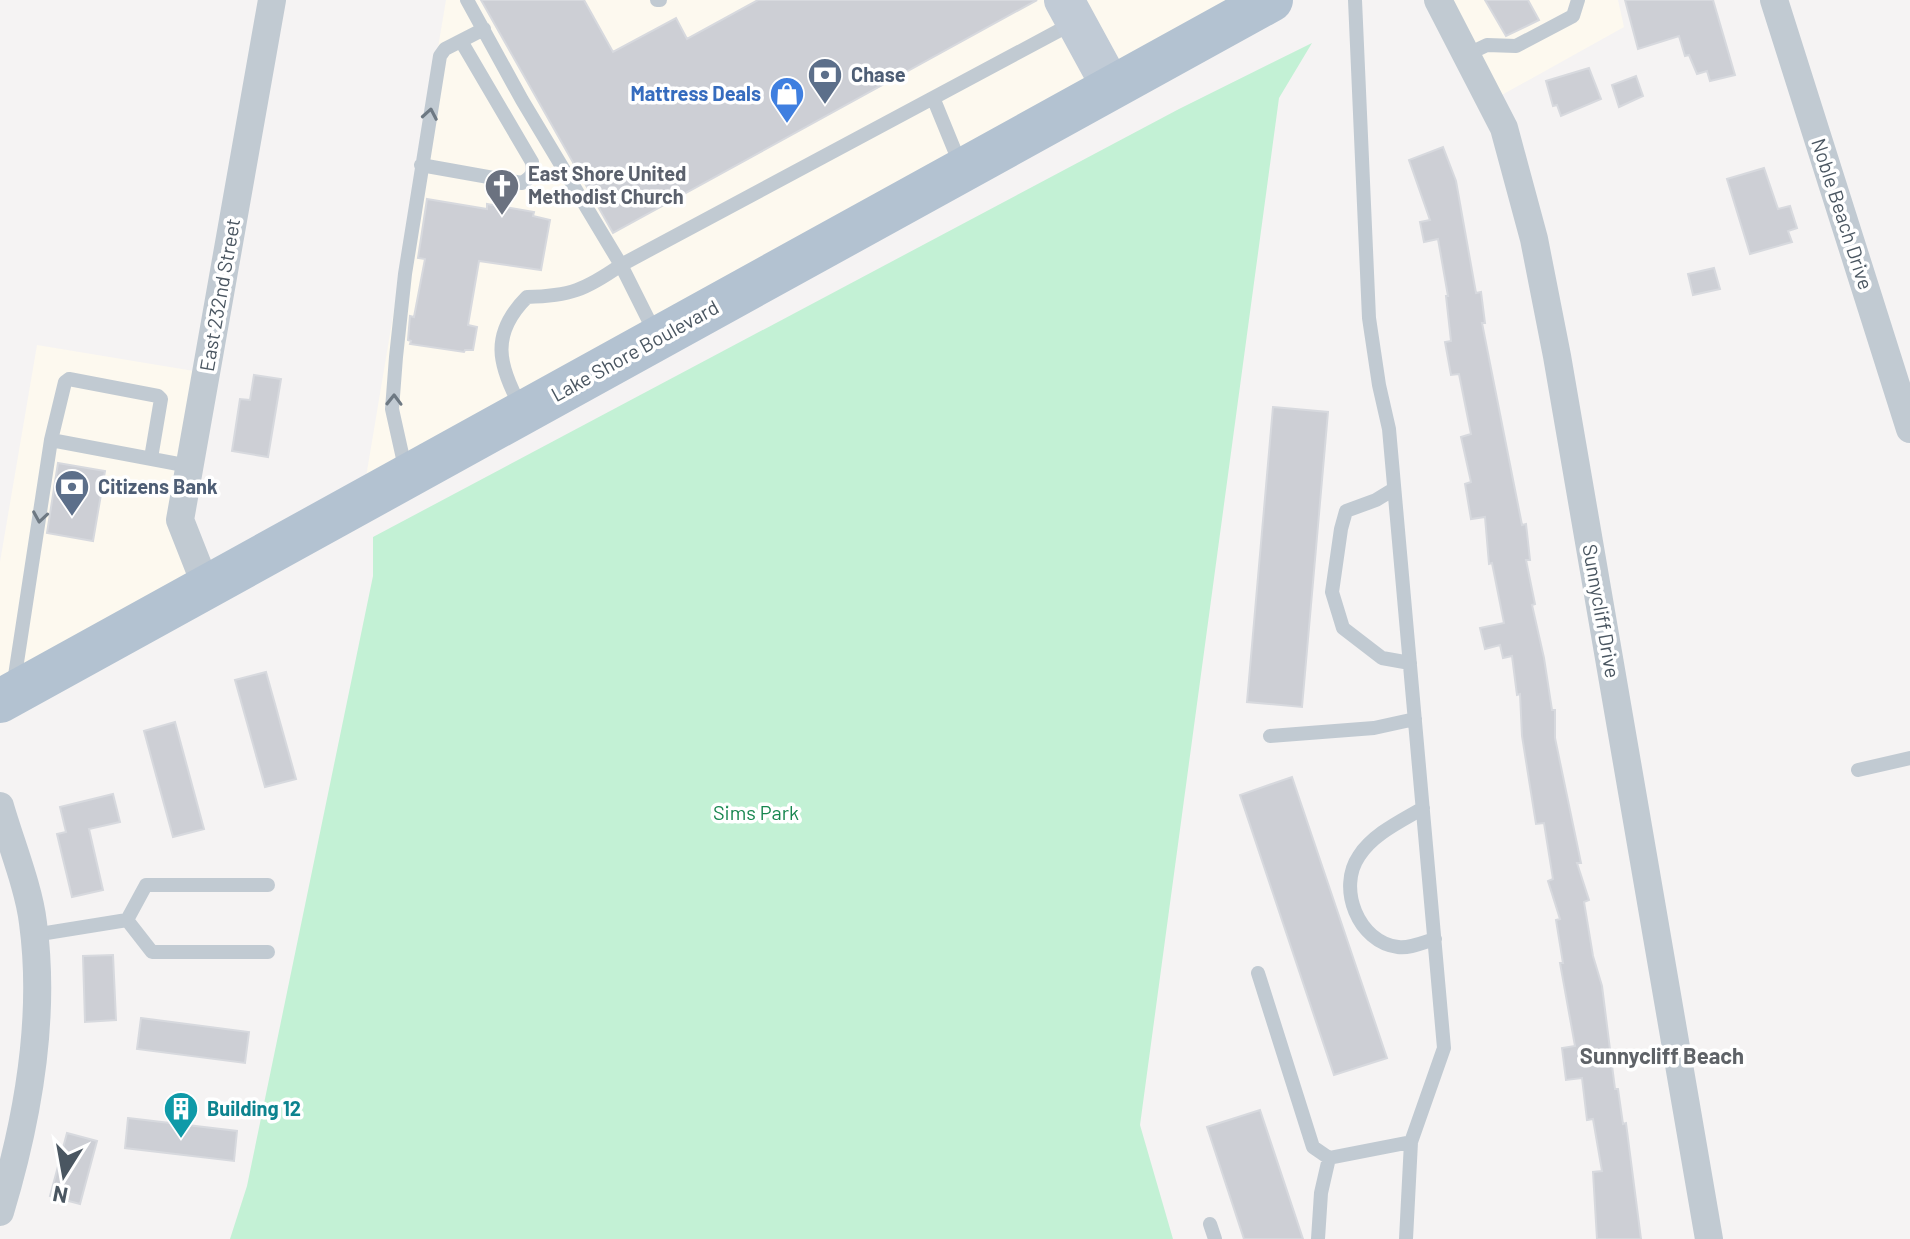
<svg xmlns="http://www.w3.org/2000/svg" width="1910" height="1239" font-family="Barlow,sans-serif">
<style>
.commercial{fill:#fdf9ef}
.green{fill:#c3f1d5}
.building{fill:#cdcfd5;stroke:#d7d9de;stroke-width:2}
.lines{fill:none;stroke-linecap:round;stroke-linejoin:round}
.lane{stroke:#c1cad2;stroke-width:14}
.street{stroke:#c1cad2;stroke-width:28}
.secondary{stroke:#c1cbd6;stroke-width:40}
.primary{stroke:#b3c2d1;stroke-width:44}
.oneway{stroke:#6e7983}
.labels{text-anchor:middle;stroke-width:7;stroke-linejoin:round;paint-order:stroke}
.service-label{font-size:20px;font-weight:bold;fill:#4e5e75;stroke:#fff;text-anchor:start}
.shop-label{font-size:20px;font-weight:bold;fill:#366cbe;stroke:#fff;text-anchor:end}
.worship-label{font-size:20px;font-weight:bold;fill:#5b616d;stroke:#fff;text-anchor:start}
.street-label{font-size:20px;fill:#4a5661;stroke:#fff}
.park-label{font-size:20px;fill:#17864f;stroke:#fff}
.culture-label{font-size:20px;font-weight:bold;fill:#0d838f;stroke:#fff;text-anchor:start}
.neighbourhood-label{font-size:22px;font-weight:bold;fill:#5f6368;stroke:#fff}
</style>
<rect width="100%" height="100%" fill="#f5f3f3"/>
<path class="commercial" d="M446,0H1271L362,501Z
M1438,0H1618L1624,27L1491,101Z
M37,345L206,373L180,520L206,586L0,701V562Z"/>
<path class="green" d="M1312,43L1279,98L1140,1125L1173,1239H230L247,1186L373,576V537L1179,109Z"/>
<path class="building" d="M481,0H584L613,52L676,18L687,39L758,0H1037L613,233Z
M1485,0H1528L1539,20L1506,36Z
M1625,0H1713L1735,75L1710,81L1707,71L1697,74L1689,55L1685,56L1679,36L1638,49Z
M1589,68L1601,99L1561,116L1557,105L1553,106L1546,81Z
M1636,76L1643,96L1619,107L1612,85Z
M1443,147L1456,181L1476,293L1481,292L1485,323H1482L1522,525L1526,524L1530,560H1526L1535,604L1532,605L1544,658L1552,710H1555V738L1581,863H1577L1589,900L1584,902L1593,956L1602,986L1615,1089H1618L1623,1124L1626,1123L1641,1239H1597L1593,1172L1602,1171L1593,1119L1587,1120L1582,1078L1566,1080L1562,1048L1575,1046L1560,963H1563L1556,920L1560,919L1548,881L1553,879L1544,823L1536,824L1522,736L1520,694L1517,695L1512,656L1503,658L1500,645L1485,649L1480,628L1504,623L1492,563L1489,564L1485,517L1471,519L1465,484L1471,482L1461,437L1471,434L1459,374L1451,375L1445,342L1451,341L1446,296H1448L1438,239L1424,242L1420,222L1430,220L1409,160Z
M1764,168L1778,209L1790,206L1797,228L1788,231L1792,242L1750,254L1727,179Z
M427,199L487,209V204L534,212L533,216L550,220L541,270L479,261L468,325L477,327L473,350H465L464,352L410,344L411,341L408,340L410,316L414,317L425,259L418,258Z
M1714,268L1720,289L1693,295L1688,274Z
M254,375L281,379L268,457L232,451L240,399L250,400Z
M1273,407L1328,412L1302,707L1247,702Z
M58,463L105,471L93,541L47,533Z
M266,672L296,779L265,787L235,680Z
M175,722L204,829L173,837L144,731Z
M1292,777L1387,1058L1334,1075L1240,795Z
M113,794L120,822L89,829L103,890L72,897L57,834L66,832L60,807Z
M113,955L116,1020L85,1022L83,956Z
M141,1018L249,1032L245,1063L137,1049Z
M1260,1110L1303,1239H1244L1207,1127Z
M128,1118L237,1131L234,1161L125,1148Z
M67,1133L97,1141L80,1204L50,1196Z"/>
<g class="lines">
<path class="lane" d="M467,0L522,100L621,265C585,290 570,296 527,297C490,334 498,365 521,407
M657,0H660
M1355,0L1369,318L1379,385L1389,429L1444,1048L1411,1142L1406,1239
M1468,54L1487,45L1516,46L1573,16L1578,0
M934,100L961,166
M421,165L522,183C532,177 534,173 532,162L461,41
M655,333L621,265L1075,22
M51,440L189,466
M406,472L392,409L396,357L405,274L440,56L445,49L484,29
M1394,489L1376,500L1346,511L1341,529L1332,592L1343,628L1382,658L1410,663
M14,682L51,440L65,382L69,379L158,396L161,399L151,458
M1270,736L1374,728L1415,719
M1858,770L1910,758
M1423,808C1401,821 1373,834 1359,856C1337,888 1358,942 1398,947C1409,949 1424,942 1435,939
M127,920L152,952H268
M34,935L127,920L146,885H268
M1258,973L1313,1147L1329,1158L1411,1142
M1210,1224L1215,1239
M1318,1239L1321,1193L1329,1158"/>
<path class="street" d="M1438,0L1504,128L1534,239L1557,356L1709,1239
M1774,0L1910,429
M206,586L180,520L272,0
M0,806C10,841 29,888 33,923C46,1019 28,1119 0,1212"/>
<path class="secondary" d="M1064,0L1112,88"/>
<path class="primary" d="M0,701L1271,0"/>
</g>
<defs><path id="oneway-chevron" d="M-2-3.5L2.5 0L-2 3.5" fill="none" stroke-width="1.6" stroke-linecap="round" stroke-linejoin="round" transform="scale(2)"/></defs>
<g class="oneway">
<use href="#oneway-chevron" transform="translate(430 114) rotate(-80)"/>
<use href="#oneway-chevron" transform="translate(394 400) rotate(-89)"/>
<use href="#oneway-chevron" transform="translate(40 517) rotate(99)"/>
</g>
<defs>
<symbol id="bank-pin" viewBox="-11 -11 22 30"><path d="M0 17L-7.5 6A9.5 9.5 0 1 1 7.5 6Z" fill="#5c6f8a" stroke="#fff"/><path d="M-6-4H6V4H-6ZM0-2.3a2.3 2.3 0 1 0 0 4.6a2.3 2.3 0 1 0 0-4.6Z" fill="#fff"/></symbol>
<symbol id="shop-pin" viewBox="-11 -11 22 30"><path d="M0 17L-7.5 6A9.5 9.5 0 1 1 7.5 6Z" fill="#3f7fe0" stroke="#fff"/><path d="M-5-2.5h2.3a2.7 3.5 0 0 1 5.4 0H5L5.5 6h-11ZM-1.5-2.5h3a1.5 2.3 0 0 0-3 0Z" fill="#fff"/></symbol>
<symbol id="church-pin" viewBox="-11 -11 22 30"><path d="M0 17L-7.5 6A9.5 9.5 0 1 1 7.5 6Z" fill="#6b7280" stroke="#fff"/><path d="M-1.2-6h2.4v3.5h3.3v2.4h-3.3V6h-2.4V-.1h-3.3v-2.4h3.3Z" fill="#fff"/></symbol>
<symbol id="building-pin" viewBox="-11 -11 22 30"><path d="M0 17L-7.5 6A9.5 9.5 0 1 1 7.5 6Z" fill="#0f9aa8" stroke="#fff"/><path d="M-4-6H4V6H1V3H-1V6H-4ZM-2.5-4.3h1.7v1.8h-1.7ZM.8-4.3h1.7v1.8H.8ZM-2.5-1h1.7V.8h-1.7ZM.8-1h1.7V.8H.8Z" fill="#fff"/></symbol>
</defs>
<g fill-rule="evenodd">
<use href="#bank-pin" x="805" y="55" width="40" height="54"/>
<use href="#shop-pin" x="767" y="74" width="40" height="54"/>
<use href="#church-pin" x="482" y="166" width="40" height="54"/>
<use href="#bank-pin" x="52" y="467" width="40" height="54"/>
<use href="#building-pin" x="161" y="1089" width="40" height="54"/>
</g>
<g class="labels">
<g class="service-label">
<text x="851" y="82">Chase</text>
<text x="98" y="494">Citizens Bank</text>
</g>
<g class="shop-label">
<text x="761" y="101">Mattress Deals</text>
</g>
<g class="worship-label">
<text x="528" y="181">East Shore United<tspan x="528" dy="23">Methodist Church</tspan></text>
</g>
<g class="street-label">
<text transform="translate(1842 214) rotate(72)" y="7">Noble Beach Drive</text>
<text transform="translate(220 295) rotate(-80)" y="7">East 232nd Street</text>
<text transform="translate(635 351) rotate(-29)" y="7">Lake Shore Boulevard</text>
<text transform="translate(1601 611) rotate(80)" y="7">Sunnycliff Drive</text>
</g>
<g class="park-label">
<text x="756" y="820">Sims Park</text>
</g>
<g class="culture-label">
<text x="207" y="1116">Building 12</text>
</g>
<g class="neighbourhood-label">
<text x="1662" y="1064">Sunnycliff Beach</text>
</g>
</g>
<g transform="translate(64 1175) rotate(191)" stroke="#ffffff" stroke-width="6" paint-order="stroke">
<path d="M0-6L14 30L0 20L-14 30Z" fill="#4a5661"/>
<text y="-12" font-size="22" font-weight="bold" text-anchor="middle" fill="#4a5661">N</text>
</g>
</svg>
